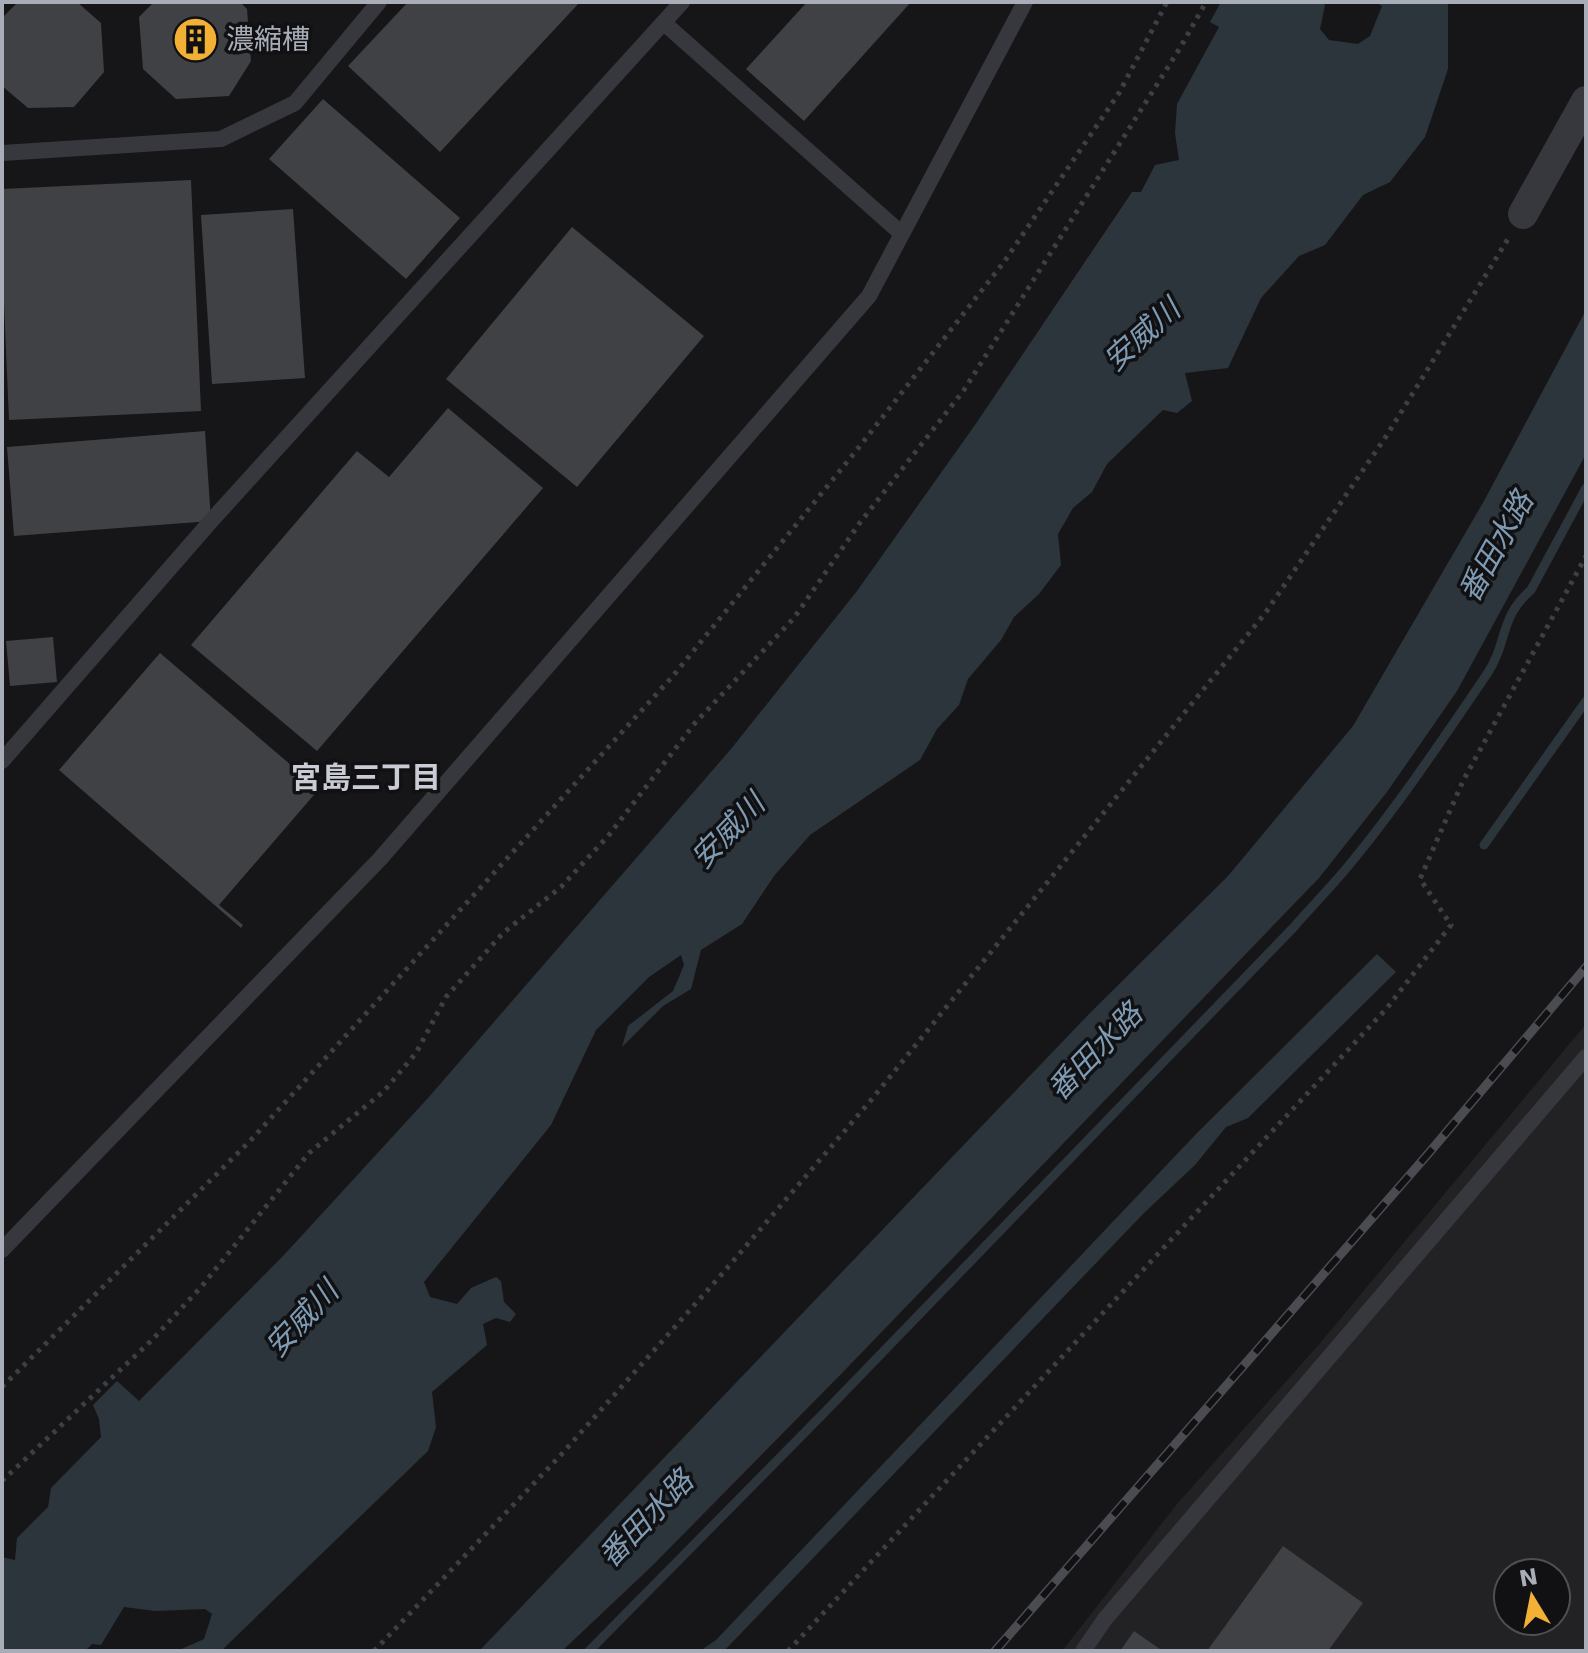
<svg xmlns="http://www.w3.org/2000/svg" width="1588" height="1653" font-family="'DejaVu Sans','Noto Sans JP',sans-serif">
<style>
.built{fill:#222225;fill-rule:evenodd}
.water{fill:#2c353c}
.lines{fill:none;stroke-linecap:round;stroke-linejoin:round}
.stream{stroke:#2c353c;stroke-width:9}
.building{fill:#404145}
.path{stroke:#3d3f44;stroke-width:5;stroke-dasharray:4 6;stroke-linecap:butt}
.service{stroke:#37383d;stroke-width:16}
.minor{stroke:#37383d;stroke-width:30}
.rail-casing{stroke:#4a4c52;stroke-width:9}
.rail{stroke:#111113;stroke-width:6;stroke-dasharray:18;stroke-linecap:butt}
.labels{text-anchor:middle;stroke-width:7;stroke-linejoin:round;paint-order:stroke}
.poi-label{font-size:28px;fill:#a8adb8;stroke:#111113;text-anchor:start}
.water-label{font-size:30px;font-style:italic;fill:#7f9bb3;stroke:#111113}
.neighbourhood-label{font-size:30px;font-weight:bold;fill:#c9ccd4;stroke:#111113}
</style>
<rect width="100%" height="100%" fill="#161618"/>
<path class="built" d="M1586,1024V1651H1062L1177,1504L1321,1342ZM1508,1573H1556V1621H1508Z"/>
<path class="water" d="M1221,2H1322L1325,5L1320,29L1329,40L1358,44L1370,36L1382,6L1375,2H1448V69L1425,137L1390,182L1363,195L1325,245L1299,256L1261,298L1228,368L1185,373L1192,401L1177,413L1163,410L1107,464L1092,492L1073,508L1058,534L1061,565L1039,594L1014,617L1001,640L968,679L959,705L937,729L920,760L810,835L774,876L742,924L701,950L691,989L663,1006L622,1047L628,1026L673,991L684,965L681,955L649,977L596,1030L551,1125L424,1282L430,1297L457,1304L471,1288L496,1277L501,1281L504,1302L516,1314L510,1322L496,1318L483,1324L487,1345L432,1392L436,1427L428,1451L221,1651H177L204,1639L212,1614L205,1609L155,1611L124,1607L101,1645L92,1644L85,1651H2V1557L15,1560L17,1538L48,1507L51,1488L101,1437L99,1419L93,1405L117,1381L139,1401L284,1255L428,1098L731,749L857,591L975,425L1132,192H1141L1155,165L1179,160L1175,133L1177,104L1219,27L1210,22Z
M1586,310V454L1457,691L1387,792L1319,878L845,1370L653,1565L562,1651H479L1090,1013L1228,876L1353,726L1484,501Z
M1377,954L1396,972L1248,1118L1226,1127L1195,1165L1144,1213L724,1651H700L716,1640L1197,1133Z"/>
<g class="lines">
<path class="stream" d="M1484,845L1586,701
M589,1651L820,1417L1293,928C1313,905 1335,883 1354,859C1402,800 1444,737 1487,674C1508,643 1499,617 1531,590L1586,488"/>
</g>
<path class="building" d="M18,2H77L101,23L104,72L74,107L28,108L2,86V18Z
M154,2H240L247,9L251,61L229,96L176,99L143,69L139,17Z
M408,2H580L440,152L348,66Z
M807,2H911L804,121L746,69Z
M323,99L460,218L406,279L269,159Z
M191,180L201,411L9,420L2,257V189Z
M293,209L305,378L212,384L201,215Z
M572,227L704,336L577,487L446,379Z
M448,408L543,488L317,751L191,645L357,451L389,477Z
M205,431L211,521L14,536L7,447Z
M53,637L57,682L10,686L6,641Z
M160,653L319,789L219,905L243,925L241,928L59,770Z
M1283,1546L1363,1603L1328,1651H1207Z
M1134,1631L1154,1645L1163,1651H1120Z"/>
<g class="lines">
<path class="path" d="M2,1387L250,1141L673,676L856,451L1004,262L1119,93L1167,2
M2,1481L152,1340L202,1286L309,1153L384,1091L416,1053L446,997L503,933L561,887L609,835L695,723L794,618L859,524L964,390L1180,48L1206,2
M374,1651L559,1457L722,1274L872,1099L1266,612L1387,435L1508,239
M788,1651L1387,1008L1451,925L1420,879L1463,781L1586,556"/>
<path class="service" d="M664,23L902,234
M2,153L221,139L295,103L379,2
M2,761L211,521L682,2
M2,1250L380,859L869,296L1025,2
M1083,1651L1105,1619L1586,1057"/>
<path class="minor" d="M1523,214L1586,101"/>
<defs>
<path id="rail" d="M995,1651L1428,1154L1586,967"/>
</defs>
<use href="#rail" class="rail-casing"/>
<use href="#rail" class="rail"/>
</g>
<defs>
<symbol id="building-disc" viewBox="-11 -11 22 22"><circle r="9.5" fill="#f2b134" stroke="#111113"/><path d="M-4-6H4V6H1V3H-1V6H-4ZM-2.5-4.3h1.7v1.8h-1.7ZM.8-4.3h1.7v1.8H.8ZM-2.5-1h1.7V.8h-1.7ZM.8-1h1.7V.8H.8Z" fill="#111"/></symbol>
</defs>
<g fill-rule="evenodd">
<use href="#building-disc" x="170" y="14" width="51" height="51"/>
</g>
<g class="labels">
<g class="poi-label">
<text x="226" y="49">濃縮槽</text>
</g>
<g class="water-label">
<text transform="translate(1142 335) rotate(-42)" y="10">安威川</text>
<text transform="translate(1496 547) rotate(-61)" y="10">番田水路</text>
<text transform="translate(728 831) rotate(-46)" y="10">安威川</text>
<text transform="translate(1095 1052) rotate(-46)" y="10">番田水路</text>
<text transform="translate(302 1319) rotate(-47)" y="10">安威川</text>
<text transform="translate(646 1519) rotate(-46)" y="10">番田水路</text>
</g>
<g class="neighbourhood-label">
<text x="366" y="788">宮島三丁目</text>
</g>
</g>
<rect width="1588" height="1653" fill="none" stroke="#a8adb8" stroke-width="8"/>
<g transform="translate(1532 1597) rotate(350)"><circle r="38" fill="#111113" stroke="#4d4f55" stroke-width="2"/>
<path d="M0-6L14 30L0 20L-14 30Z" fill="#f2b134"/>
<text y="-12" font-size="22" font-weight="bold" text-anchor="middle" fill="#a8adb8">N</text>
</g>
</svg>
